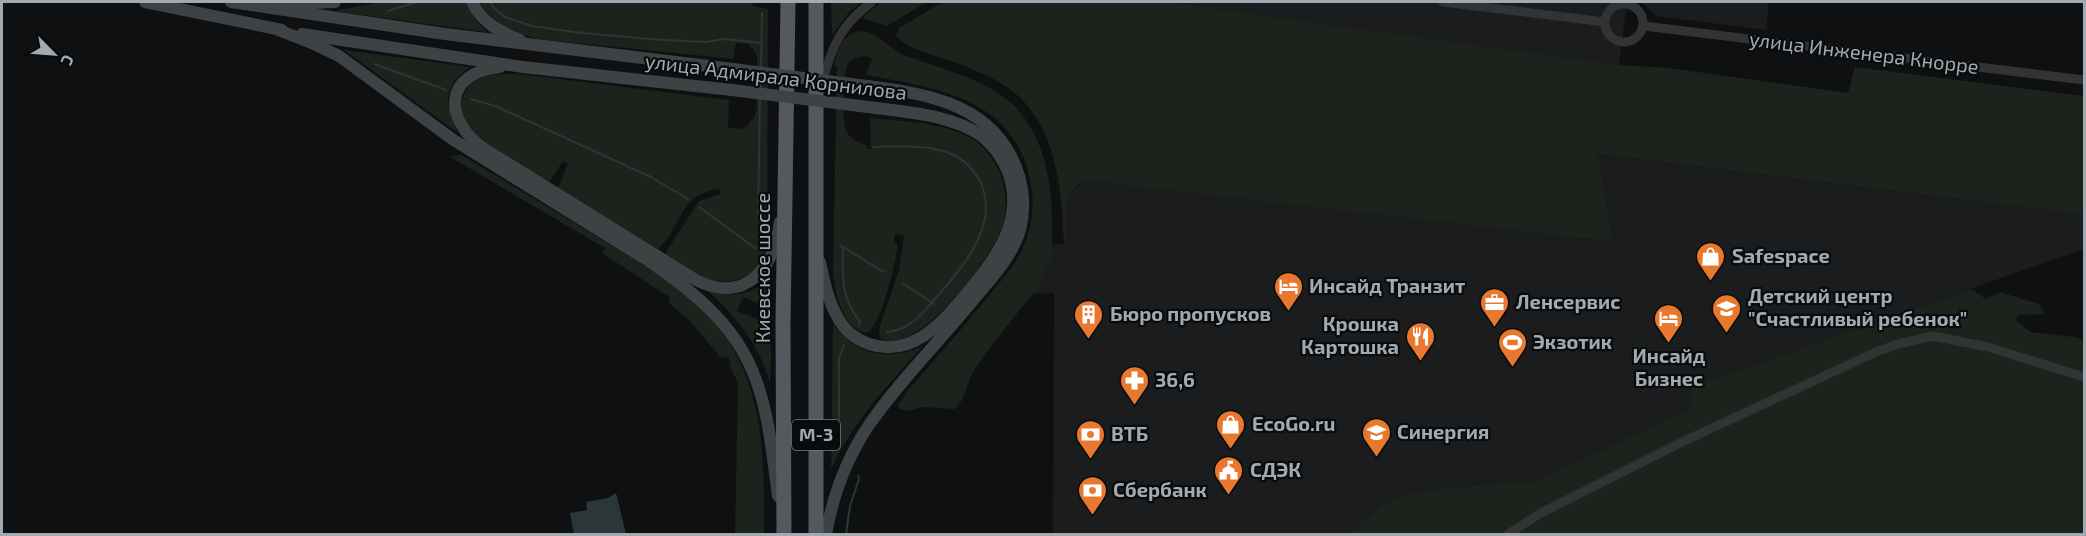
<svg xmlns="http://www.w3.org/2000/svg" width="2086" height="536" font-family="'Exo 2',sans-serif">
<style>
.built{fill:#1b1c1e}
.green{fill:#1d231c}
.water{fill:#2a3638}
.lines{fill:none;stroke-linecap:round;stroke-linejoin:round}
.stream{stroke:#2a3638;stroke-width:2}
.minor{stroke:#313335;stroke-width:9}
.secondary{stroke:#3f4245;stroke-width:12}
.trunk{stroke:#55595d;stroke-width:15}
.secondary-bridge{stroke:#3f4245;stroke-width:12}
.labels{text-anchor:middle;stroke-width:4.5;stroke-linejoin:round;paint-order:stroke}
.shield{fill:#0a0b0c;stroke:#747a80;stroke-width:1.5}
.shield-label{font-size:18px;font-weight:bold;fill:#a1aab1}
.street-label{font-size:20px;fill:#a1aab1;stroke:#0a0b0c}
.poi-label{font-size:20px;font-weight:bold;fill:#a1aab1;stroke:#0a0b0c;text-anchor:start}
</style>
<rect width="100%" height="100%" fill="#0f1011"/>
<path class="built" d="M1172,2H1627L1619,65Z
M1642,2H1769L1766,30L1656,16Z
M1597,154L2084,215V249L1691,387L1690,409L1534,481L1435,489L1405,495L1382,506L1347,534H1053L1054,293L1033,294L1045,273L1051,256V244H1068L1067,212L1071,193L1082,182L1087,181L1131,186L1611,242Z"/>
<path class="green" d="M381,2H465L475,19L487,32L334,11Z
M479,2H753L752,6L768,9L767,234C766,244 765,254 761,262C751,279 729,285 711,280C695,274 681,263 666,254L668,249L699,201L720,194V189C677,194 684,226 658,249L558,188L568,164L563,161L549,182C524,166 438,127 468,88C479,73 501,73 519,74L729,100L728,127L739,129L747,126L755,116L757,107V57L754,50L748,44L736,43L733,59L538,39C514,33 492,23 479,2Z
M831,2H862L850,11L832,35Z
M881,2H927L887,26L862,18Z
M943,2H1172L1619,65L1669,68L1848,93L1855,67L2084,96V215L1598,154L1612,242L1087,181C1061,187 1067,224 1068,244L1064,243C1061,190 1058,130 1015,93C997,78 972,69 949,60C933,55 906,49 896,35L899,28Z
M860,31C878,31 890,50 907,56C937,67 978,78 1004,97C1044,127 1053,183 1052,230C1052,239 1053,249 1051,257C1048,267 1043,277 1038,287C1017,314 995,340 975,369C966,382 967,398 955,409L923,407L908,411L900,409L898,405L905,394C930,364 957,335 982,304C996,287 1012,270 1022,250C1033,227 1035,203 1030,179C1013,97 935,88 866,75L872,59C864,54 856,57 849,62C842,72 841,121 847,132C851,139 858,143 866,145L867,149H871L870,118C903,121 939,122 969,137C982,144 990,154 997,167C1006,184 1008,206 1003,225C994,255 916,360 880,338L879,329L899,270L904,236L895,234L894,242L898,245C895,264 882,323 867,333C842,329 835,293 833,272L837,67L834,65C839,49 841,35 860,31Z
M344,50L469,67C466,71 459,75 455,81C442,99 450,115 458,133Z
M460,154L646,266C672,284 700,303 719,328C766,388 764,463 764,534H735L738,383L731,369L729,357L721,358L690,321L670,304L669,297L602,253L605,248L450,157Z
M770,278V298L767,304L761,305L743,297L737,311C745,314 756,318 763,323C775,334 770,368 770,383C760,346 736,316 707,290C730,299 753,295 770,278Z
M1971,289L1986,299L2000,292L2039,304L2045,314L2018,315L2016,320L2030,332L2074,337L2084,340V534H1347L1382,506L1405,495L1435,489L1534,481L1690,409L1691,387Z
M833,324C856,355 887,362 923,346C888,385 853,421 831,469Z"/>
<path class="water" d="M616,493L626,534H574L570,513L587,510L586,502L608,498Z"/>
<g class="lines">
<path class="stream" d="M490,2L495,9L505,17L532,26L574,32L648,39L705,42L725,39L762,43
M388,11L417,2
M374,64L446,90
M761,68L762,13
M761,89V76
M471,99L495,106L651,177L688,199
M873,147C899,146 930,144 954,155C964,160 971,167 977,176C1003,217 967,263 940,293C924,311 912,330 887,332
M699,207L755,248H759
M758,218L760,97
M840,246L843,247C842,276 841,298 860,322L859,326
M843,247L884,272
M902,283L934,304
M839,420V358L844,345
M846,534L850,506L859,479L858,476"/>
<path class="minor" d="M1443,2L1605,22
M1605 23a19 19 0 1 1 38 0a19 19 0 1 1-38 0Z
M1644,26L2084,80
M822,84C831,48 841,24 872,2
M1508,534L1541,513L1680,443L1878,351L1898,344L1933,336L1988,347L2084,377"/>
<path class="secondary" d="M145,2L282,30
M231,2L445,34L733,69
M472,2C482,23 499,31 520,40
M284,4L335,2
M276,29L314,44L339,56L452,139L649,261C691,290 732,322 752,370C769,409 772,454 778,496
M302,34L523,67L732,90
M500,67C442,73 443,121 486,150L696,280C745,305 774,269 780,222
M820,262C824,281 828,301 838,318C844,330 856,339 869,344C912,358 941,324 966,294C995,259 1026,221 1008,172C1003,159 993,145 982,136C950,114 905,112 868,107
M826,534C833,495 846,459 869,425C900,380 940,341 974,299C990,280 1009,260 1018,236C1027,210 1024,181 1011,156C983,102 922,93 867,86"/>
<path class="trunk" d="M784,534L783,324L788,2
M816,534V2"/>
<path class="secondary-bridge" d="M733,69L867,86
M732,90L868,107"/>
</g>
<defs>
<symbol id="shop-pin" viewBox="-11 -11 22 30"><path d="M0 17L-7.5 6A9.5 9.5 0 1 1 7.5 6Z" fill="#e9782f" stroke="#0a0b0c"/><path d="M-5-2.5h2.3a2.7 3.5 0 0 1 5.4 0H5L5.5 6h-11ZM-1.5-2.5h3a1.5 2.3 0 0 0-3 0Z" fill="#fff"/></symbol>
<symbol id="hotel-pin" viewBox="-11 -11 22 30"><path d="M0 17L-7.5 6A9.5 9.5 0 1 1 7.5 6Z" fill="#e9782f" stroke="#0a0b0c"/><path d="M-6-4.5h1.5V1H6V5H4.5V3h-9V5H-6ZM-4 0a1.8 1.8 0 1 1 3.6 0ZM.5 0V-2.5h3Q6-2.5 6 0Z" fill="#fff"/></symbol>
<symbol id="office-pin" viewBox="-11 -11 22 30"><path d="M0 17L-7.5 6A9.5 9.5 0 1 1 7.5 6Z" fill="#e9782f" stroke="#0a0b0c"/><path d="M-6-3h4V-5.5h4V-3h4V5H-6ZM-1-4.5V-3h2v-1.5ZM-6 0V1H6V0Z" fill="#fff"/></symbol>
<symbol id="school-pin" viewBox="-11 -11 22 30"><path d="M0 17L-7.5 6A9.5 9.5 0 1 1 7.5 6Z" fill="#e9782f" stroke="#0a0b0c"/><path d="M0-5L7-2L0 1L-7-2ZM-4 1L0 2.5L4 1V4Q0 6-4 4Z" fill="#fff"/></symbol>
<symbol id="building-pin" viewBox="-11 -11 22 30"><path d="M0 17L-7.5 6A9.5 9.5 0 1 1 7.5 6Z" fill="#e9782f" stroke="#0a0b0c"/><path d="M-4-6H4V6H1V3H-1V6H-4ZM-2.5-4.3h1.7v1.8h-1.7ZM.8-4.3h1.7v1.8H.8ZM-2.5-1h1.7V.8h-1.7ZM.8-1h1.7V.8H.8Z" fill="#fff"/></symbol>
<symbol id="restaurant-pin" viewBox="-11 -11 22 30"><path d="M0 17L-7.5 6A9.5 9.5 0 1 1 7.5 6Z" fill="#e9782f" stroke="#0a0b0c"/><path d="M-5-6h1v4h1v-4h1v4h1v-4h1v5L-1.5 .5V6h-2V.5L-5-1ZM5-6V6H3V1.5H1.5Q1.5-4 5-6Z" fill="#fff"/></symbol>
<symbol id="stadium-pin" viewBox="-11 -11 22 30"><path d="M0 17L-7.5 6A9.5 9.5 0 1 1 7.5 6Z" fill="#e9782f" stroke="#0a0b0c"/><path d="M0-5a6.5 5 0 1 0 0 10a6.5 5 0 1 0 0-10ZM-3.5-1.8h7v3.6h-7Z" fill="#fff"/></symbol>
<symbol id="pharmacy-pin" viewBox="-11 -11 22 30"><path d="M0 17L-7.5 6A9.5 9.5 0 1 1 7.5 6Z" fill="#e9782f" stroke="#0a0b0c"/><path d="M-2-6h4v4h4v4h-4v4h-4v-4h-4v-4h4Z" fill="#fff"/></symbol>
<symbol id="university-pin" viewBox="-11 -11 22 30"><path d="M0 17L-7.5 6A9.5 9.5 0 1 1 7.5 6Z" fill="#e9782f" stroke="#0a0b0c"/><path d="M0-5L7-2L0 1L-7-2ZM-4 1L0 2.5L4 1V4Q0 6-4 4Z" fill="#fff"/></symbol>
<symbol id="bank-pin" viewBox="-11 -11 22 30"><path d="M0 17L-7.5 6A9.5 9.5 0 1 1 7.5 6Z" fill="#e9782f" stroke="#0a0b0c"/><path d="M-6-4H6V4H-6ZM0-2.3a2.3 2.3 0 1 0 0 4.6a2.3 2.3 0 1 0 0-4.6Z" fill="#fff"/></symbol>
<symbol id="civic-pin" viewBox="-11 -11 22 30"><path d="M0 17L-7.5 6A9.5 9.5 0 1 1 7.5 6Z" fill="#e9782f" stroke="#0a0b0c"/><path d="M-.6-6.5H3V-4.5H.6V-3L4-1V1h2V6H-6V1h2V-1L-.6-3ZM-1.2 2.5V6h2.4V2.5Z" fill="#fff"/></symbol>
</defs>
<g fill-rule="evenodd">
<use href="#shop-pin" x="1694" y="240" width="33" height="45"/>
<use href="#hotel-pin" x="1272" y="270" width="33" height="45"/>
<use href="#office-pin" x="1478" y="286" width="33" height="45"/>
<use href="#school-pin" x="1710" y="292" width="33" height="45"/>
<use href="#building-pin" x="1072" y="298" width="33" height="45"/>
<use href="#hotel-pin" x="1652" y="302" width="33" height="45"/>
<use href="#restaurant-pin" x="1404" y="320" width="33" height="45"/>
<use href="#stadium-pin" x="1496" y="326" width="33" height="45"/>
<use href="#pharmacy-pin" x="1118" y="364" width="33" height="45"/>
<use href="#shop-pin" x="1214" y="408" width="33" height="45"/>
<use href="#university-pin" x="1360" y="416" width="33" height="45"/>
<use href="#bank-pin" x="1074" y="418" width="33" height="45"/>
<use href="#civic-pin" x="1212" y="454" width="33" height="45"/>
<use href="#bank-pin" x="1076" y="474" width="33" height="45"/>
</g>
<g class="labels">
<rect class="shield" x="792" y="420" width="48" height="30" rx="4.5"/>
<g class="shield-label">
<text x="816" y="441">М-3</text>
</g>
<g class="street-label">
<text transform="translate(1864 53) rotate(7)" y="7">улица Инженера Кнорре</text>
<text transform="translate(776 77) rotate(7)" y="7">улица Адмирала Корнилова</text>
<text transform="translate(763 268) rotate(-90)" y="7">Киевское шоссе</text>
</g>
<g class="poi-label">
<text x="1732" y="263">Safespace</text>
<text x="1309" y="293">Инсайд Транзит</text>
<text x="1748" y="303">Детский центр<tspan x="1748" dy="23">"Счастливый ребенок"</tspan></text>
<text x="1516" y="309">Ленсервис</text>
<text x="1110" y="321">Бюро пропусков</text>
<text x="1399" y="331" text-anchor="end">Крошка<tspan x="1399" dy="23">Картошка</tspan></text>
<text x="1533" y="349">Экзотик</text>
<text x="1669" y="363" text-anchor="middle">Инсайд<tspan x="1669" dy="23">Бизнес</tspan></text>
<text x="1155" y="387">36,6</text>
<text x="1252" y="431">EcoGo.ru</text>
<text x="1397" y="439">Синергия</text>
<text x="1111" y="441">ВТБ</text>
<text x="1250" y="477">СДЭК</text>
<text x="1113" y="497">Сбербанк</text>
</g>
</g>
<rect width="2086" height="536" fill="none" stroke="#a1aab1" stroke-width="6"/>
<g transform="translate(54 54) rotate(115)" stroke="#0a0b0c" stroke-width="4.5" paint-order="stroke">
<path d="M0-4.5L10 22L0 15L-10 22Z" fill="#a1aab1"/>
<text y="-9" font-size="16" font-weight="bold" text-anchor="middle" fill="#a1aab1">С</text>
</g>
</svg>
